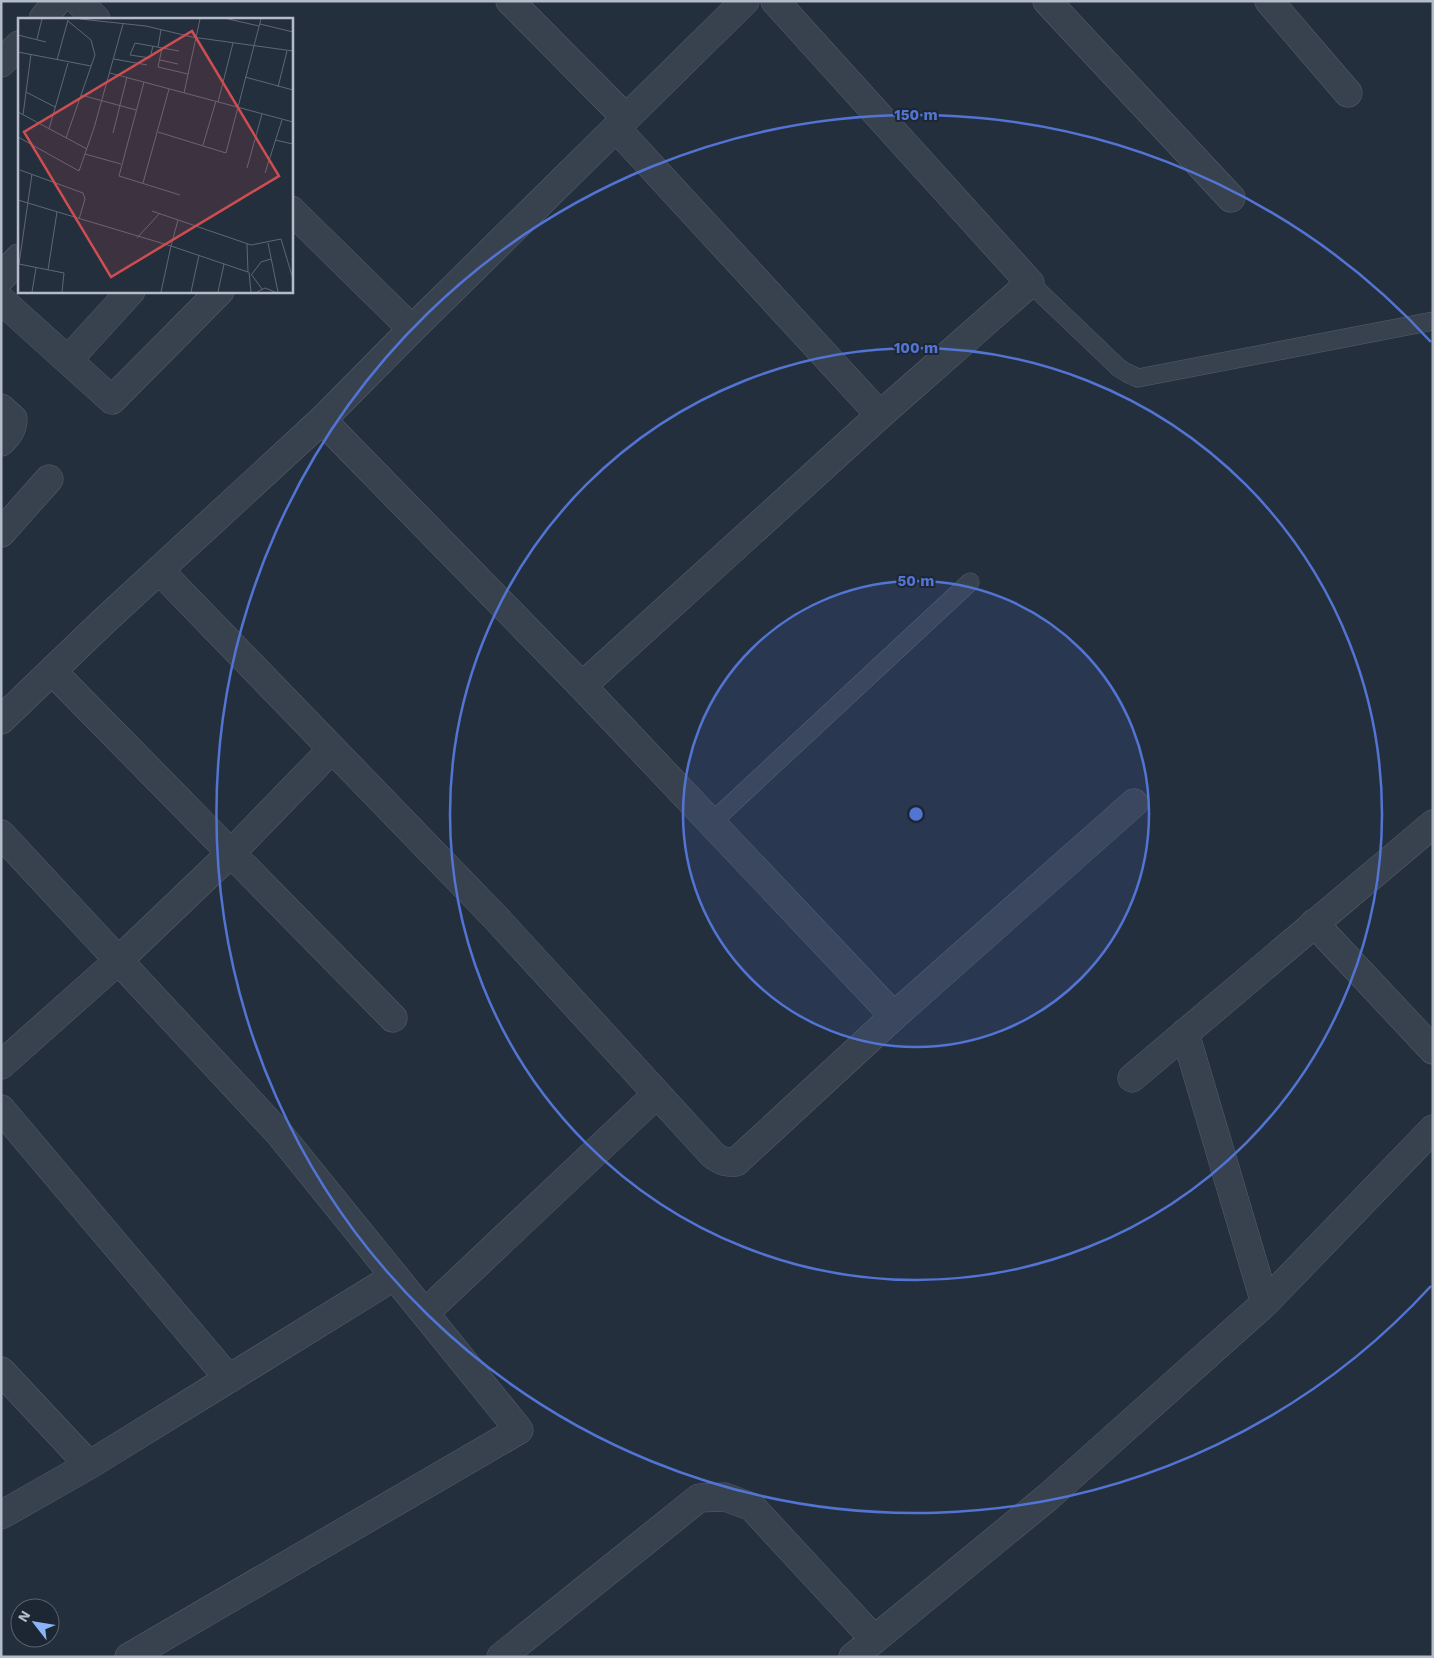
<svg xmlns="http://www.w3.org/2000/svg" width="1434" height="1658" font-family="'Work Sans',sans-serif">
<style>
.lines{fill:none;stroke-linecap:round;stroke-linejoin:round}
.service-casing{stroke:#565f6c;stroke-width:19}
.minor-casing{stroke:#565f6c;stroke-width:29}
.tertiary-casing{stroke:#565f6c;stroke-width:29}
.service{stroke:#38414e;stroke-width:18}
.minor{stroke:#38414e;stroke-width:28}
.tertiary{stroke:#38414e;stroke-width:28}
.ring{fill:none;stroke:#5274d3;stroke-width:2.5}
.inset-road{fill:none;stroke:#5e6776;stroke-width:1}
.view{fill:#ce4d50;fill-opacity:0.15;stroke:#ce4d50;stroke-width:2.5}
.inset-edge{fill:none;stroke:#b4bcc9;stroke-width:2.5}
.centre{fill:#5274d3;stroke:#1d2633;stroke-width:2.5}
.ring-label{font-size:15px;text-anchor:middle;font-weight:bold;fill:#5274d3;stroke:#1d2633;stroke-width:4;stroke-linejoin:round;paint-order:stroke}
</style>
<rect width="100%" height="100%" fill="#242f3e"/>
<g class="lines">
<defs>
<path id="service" d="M1030,283L1119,368L1127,373L1138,378L1433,321
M711,823L970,582"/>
<path id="minor" d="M78,1L96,19
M510,1L626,118
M1047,1L1231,198
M1269,1L1348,93
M616,128L880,415
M291,210L412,329
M1,278L19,258
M1,300L112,400L220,291
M68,360L131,291
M1,408L13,419C13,429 8,435 1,442
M322,420L582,686L894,1016
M1,533L49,479
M160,571L496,918L713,1155C721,1161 726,1163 736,1162L894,1016L1134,803
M52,671L393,1018
M582,686L880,415L1030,283L775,1
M1,720L104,621L322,420L412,329L745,1
M1,834L278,1132L519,1430L129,1657
M1314,923L1433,1050
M1185,1033L1265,1303
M1,1065L119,960L231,853L332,749
M1132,1078L1433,824
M1,1109L229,1379
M425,1313L657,1094
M1,1371L89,1465
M1,1515L89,1465L395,1276
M501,1657L699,1498L725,1497L752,1507L874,1639
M853,1657L1048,1497L1265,1303L1433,1129"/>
<path id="tertiary" d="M43,19L57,1
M1,63L19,45"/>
</defs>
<use href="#service" class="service-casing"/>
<use href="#minor" class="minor-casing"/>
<use href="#tertiary" class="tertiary-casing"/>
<use href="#service" class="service"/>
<use href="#minor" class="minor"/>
<use href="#tertiary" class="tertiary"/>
</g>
<circle cx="916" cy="814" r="233" fill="#5274d3" fill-opacity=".12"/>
<g class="ring">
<circle cx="916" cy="814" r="233"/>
<circle cx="916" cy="814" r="466"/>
<path d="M1431 1286A699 699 0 1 1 1431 342"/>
</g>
<g transform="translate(18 18)">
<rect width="275" height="275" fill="#242f3e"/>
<path class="inset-road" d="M62,1L128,8L174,19L275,33M210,1L241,8M242,6L275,14M0,17L28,24M19,21L24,1M135,28L132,40L112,37L117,25L161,33M140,29L143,12M144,30L140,49L170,56M0,34L73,48M96,41L129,47M39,42L50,2M142,42L160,46M92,55L275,104M227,59L275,72M126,64L101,158L162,177M260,69L269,33M8,74L37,89M166,75L182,1M63,77L118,92M200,84L215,25M0,94L69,131M5,97L13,36M31,111L50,45M140,114L208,135L243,1M95,115L109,59M0,119L61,153L76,110L105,6M48,120L77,37L73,22L50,3M257,122L275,126M185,127L198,83M67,136L103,146M229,150L244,96M2,152L65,175L67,181L61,201M247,155L264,102M14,156L1,246L46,255L44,274M125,165L151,71M0,182L153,228L143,274M134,193L233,227L263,221L275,261M160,202L153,228L230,254L229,226M119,220L141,196M250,225L260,274M30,252L39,194M231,254L233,274M233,256L244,271M234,256L243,244L253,241M14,274L18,250M173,274L181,237M200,274L206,246M239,274L247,270L257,274"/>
<path class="view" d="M174,13L261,158L93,259L6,114Z"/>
<rect width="275" height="275" class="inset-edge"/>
</g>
<circle cx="916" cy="814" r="8" class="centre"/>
<g class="ring-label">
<text x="916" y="120">150 m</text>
<text x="916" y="353">100 m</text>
<text x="916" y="586">50 m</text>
</g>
<rect width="1434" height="1658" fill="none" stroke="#b4bcc9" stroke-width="5"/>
<g transform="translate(35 1623) rotate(301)"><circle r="24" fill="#1d2633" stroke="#59626f"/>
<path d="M0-4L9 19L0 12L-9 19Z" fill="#8ab4f8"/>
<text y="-8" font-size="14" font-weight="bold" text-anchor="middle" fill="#b4bcc9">N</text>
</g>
</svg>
